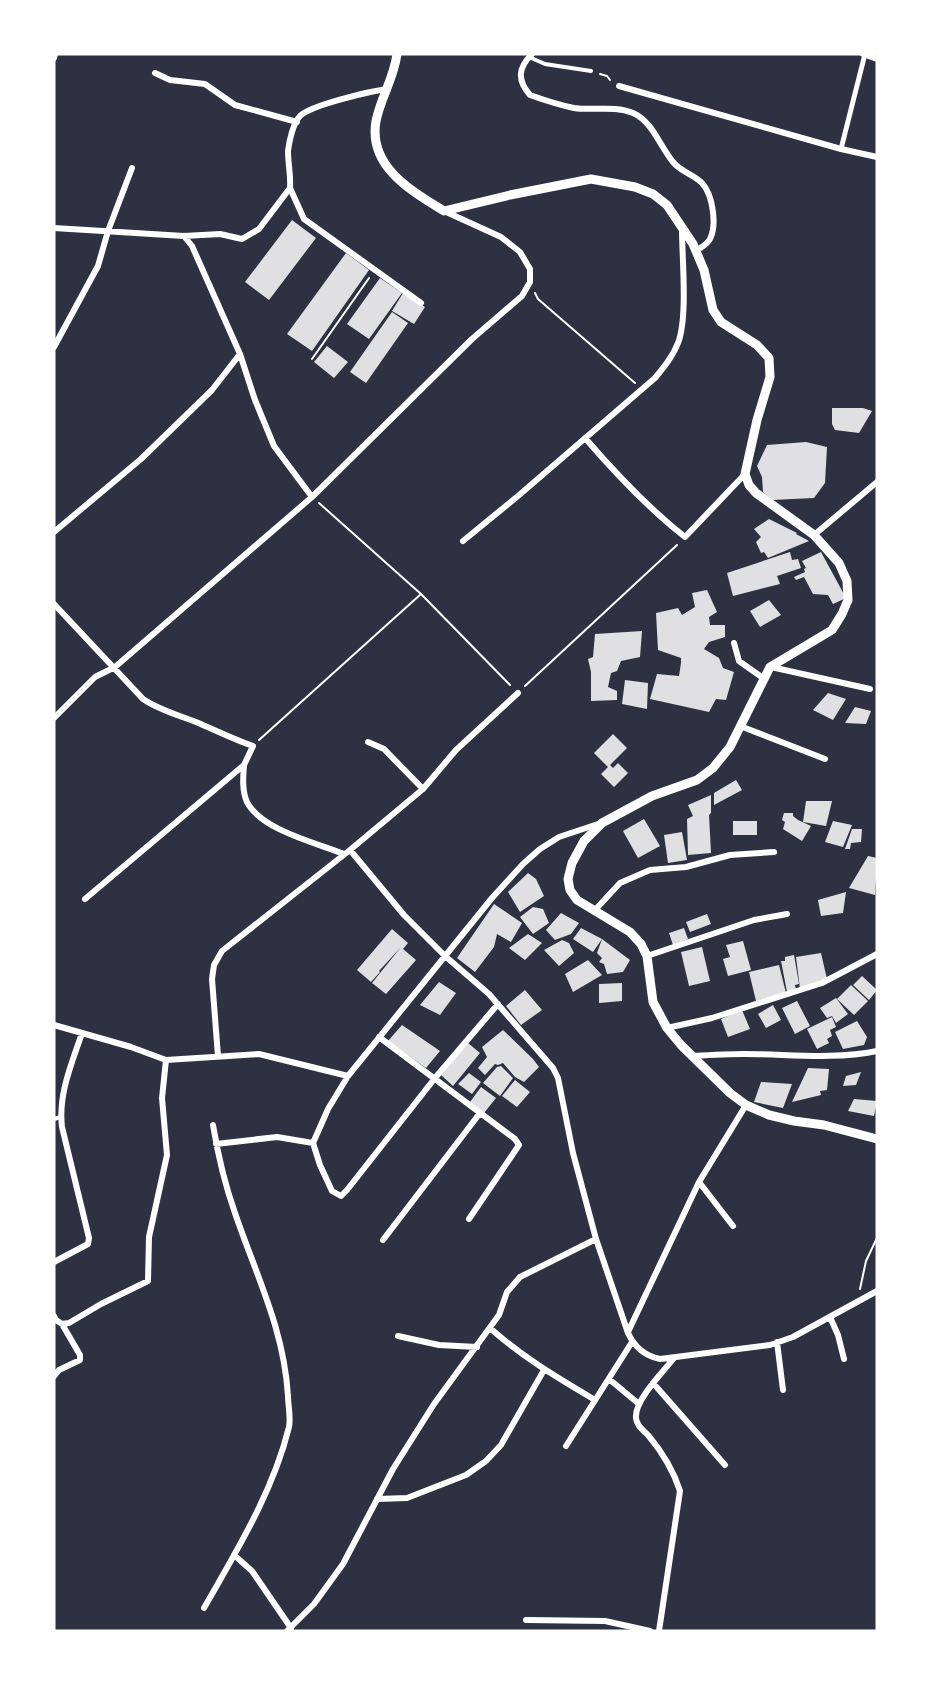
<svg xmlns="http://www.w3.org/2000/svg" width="931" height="1685" font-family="'Times New Roman',serif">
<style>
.building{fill:#e0e0e3}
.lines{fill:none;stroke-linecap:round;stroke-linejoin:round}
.path{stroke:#fff;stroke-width:2}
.service{stroke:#fff;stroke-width:4}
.pedestrian{stroke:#fff;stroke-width:5}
.minor{stroke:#fff;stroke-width:6}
.tertiary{stroke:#fff;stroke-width:9}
</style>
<rect width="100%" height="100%" fill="#2d3142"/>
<path class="building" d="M292,220L316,238L269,300L245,282Z
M346,253L369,270L312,351L287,334Z
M380,278L402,293L369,339L347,324Z
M403,293L425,307L414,324L392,311Z
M392,312L408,323L366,383L350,372Z
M327,346L348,362L334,378L314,362Z
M832,408H863L872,411L859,433L835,430L832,424Z
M806,442L827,447L825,483L814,498L772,500L763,492L762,477L757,466L767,445Z
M769,519L797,533L796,534L809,541L768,558L764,552L761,553L756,542L761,537L754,529Z
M790,552L792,560L798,559L801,568L777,576L780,584L733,596L727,573Z
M821,552L846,598L833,604L828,595L813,594L804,577L796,580L794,577L805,572L804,569L806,568L802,561Z
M707,590L717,612L709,617L710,625H725V637L709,642L704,649L719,658L723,668L734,672L726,700L716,699L709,712L650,699L657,674L679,676L681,663V658L658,650L656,613L678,608L682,615L695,607L692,593Z
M769,600L781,615L760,627L750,611Z
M642,631L640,657L621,661L617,671L611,673L608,687L617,691V700L591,701V672L588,659L593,657L595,634Z
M625,680L648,683L647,709L622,704Z
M828,693L846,699L833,720L813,710Z
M855,707L871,711L866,724L845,723Z
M613,734L627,748L610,765L613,768L618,763L628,773L614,787L601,774L608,767L594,753Z
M736,780L742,790L714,805V793Z
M711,795V813L709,815L711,853L688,855L687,819L693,816L688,805Z
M806,801H832L826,826L803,822Z
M784,813H793V816L798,820L811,826L802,841L783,829L785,822L782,820Z
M644,819L660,846L638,858L623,831Z
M733,821H757V835H733Z
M833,821L852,825L843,847L825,842Z
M852,829H862L861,842L851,843L850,849H845Z
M682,832L687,860L668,863L664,835Z
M868,856L877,858L875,895L849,888Z
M528,873L536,879L544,896L520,912L508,892Z
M846,892L843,913L821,916L818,900Z
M494,904L522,923L511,942L497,934L494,947L475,972L457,958Z
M533,907L543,909L549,923L533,934L520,917Z
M561,913L579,923L571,934L555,940L546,930Z
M707,914L711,924L690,932L686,922Z
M581,928L602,939L630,960L623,972L607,974L604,964L599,962L602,958L597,953L602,939L593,952L573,939Z
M684,928L688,939L673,945L669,933Z
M392,929L408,943L403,949L416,960L386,994L372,983L401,947L379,971L380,972L371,982L357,970Z
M528,934L542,943L525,960L509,948Z
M562,940L569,943L574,953L559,966L544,950Z
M743,941L751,970L728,976L723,959L730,957L726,945Z
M702,947L710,981L689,986L681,952Z
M821,953L827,979L800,989L796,957Z
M794,955L799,984L795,985L796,990L787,992L781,961H785V957Z
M588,960L602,975L573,992L565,974Z
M779,965L786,993L756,1001L749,972Z
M862,976L877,990L869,1000L853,985Z
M439,982L456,993L440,1015L420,1005Z
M622,983V1001L599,1003V984Z
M851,985L868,1001L854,1015L837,999Z
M525,990L542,1010L521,1025L506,1006Z
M836,998L848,1014L836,1023L832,1016L827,1018L820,1008Z
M797,1001L810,1026L795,1034L782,1008Z
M773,1005L781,1020L766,1028L758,1014Z
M742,1010L750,1029L728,1037L721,1019Z
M832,1017L836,1027L830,1030L832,1036L827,1039L829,1043L817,1049L807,1029Z
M857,1021L867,1037L864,1045L843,1049L835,1032Z
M402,1025L440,1051L426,1068L388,1041Z
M503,1030L533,1059L539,1067L524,1082L515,1077L503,1063L498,1065L495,1064L485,1075L478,1068L487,1057L482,1047Z
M468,1043L480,1053L453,1086L441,1075Z
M501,1066L513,1078L500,1096L483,1083L497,1067Z
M808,1068L829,1069L827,1090L820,1091L821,1095L792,1102Z
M861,1072L856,1085L843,1086L846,1076Z
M469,1073L481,1082L472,1094L458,1084Z
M515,1080L530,1092L517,1107L502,1096Z
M761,1082L792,1084L783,1108L754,1102Z
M481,1087L496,1098L484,1113L470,1102Z
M854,1099L877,1101L874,1116L848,1111Z"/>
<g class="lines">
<path class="path" d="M600,74L607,76L610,80
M535,293L538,299L635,383
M312,359L369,278
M319,503L421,594L510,685
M525,686L677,545
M259,740L421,594
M860,1289L866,1261L877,1238"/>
<path class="service" d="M529,57L545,64L591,71
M54,1119L61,1117"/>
<path class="pedestrian" d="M841,149L865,54"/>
<path class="minor" d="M532,54C518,68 517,80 530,95C544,100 559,105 574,108C593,111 614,105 633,113C653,122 659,145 673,162C681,172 693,174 702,183C713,195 717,225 710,239C707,245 701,247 696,251
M863,54L877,59
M54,58L55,54
M155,73L170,80L205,84L235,105L297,122
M619,86L841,149L877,157
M290,188L304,219L421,303
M290,188C291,175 288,164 288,151C289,142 293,123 300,116C311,105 371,91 388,89
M54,228L184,236L220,234L242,239L259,229L290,188
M184,236L192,246L240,354L255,400L274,446L312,497
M54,347L98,266L108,231L132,168
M585,438C616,474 648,508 685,537L745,474
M54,532L141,459L212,390L240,354
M814,535L877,482
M463,541L518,496L655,378C664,367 673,356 678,343C688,318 682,258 682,230
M54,604L143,699C159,710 178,715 196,722C215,730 233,739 253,746L244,765L85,899
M734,643L739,661L763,678
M771,667L870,689
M54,718L95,677L115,667L312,497L472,339L522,296L530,282V269L520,252L501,237L444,211
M740,726L825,759
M368,742L384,749L423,789
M244,765C243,778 242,791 247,802C261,830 317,843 344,854
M350,850L404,915L445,956L489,994L553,1068L558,1078L573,1153L596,1239L628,1333C635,1348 645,1356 660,1359L770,1345L793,1337L877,1291
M595,910L620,883L650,870L686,867L730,855L774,852
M647,956L754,920L787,914
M498,1004L435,1078L347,1190L341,1196L332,1191L320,1165L313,1143L328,1109L348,1076L492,898L523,864L540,849L559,837L601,823
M54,1025L131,1047L166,1060L259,1054L348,1076
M667,1028L712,1018L822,983L877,954
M379,1037L515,1139L519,1145L469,1219
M218,1056L212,979L214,965L222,951L350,850L423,789L456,750L518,693
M693,1056C710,1055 727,1054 744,1054C788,1054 833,1060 877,1051
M216,1144L277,1137L313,1143
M699,1182L733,1226
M383,1240L480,1113
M54,1262L88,1244L89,1238L62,1127C58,1094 72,1063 82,1033
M54,1316L56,1320L62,1324L80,1355V1360L59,1370L54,1376
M830,1317L838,1335L844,1359
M62,1324L69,1323L101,1304L148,1281L149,1237L167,1155L162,1098L166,1060
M490,1328C522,1357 558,1378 595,1400
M628,1332L699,1182L746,1105
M398,1336L439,1345L477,1347
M777,1342L783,1390
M609,1379L639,1404
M653,1383L725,1465
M566,1446L632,1342
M377,1499L407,1498L466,1475L486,1461L501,1445L544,1370
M234,1555L252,1571L291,1628
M204,1608C237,1550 273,1492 289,1427C291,1418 288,1405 288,1396C284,1329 256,1275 235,1213C225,1185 218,1155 213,1125
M526,1620L605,1621L650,1631
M287,1631L314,1604L343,1564L393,1469L434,1404L499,1315L507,1292L520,1277L596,1239
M659,1631L680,1491C673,1469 663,1453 648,1435C643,1430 635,1424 636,1416C636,1399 663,1372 674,1358"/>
<path class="tertiary" d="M397,54C394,78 381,97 376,121C368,167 412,191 444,211L510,195L591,179L635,187L653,194L667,205L693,244L704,270L713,310L721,322L757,345L769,358L770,377L757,420L745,474L749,485L756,493L814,535L839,563L847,581L848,600L842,614L832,630L770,667L730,747L713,768L697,780L652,796L602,823L584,841L572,863L568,879L570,890L577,900L630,932L641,944L647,956L653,1002L667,1028L681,1045L730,1093L746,1105L769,1115L794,1121L824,1125L877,1139"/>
</g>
<rect width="931" height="1685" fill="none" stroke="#ffffff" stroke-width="111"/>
</svg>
